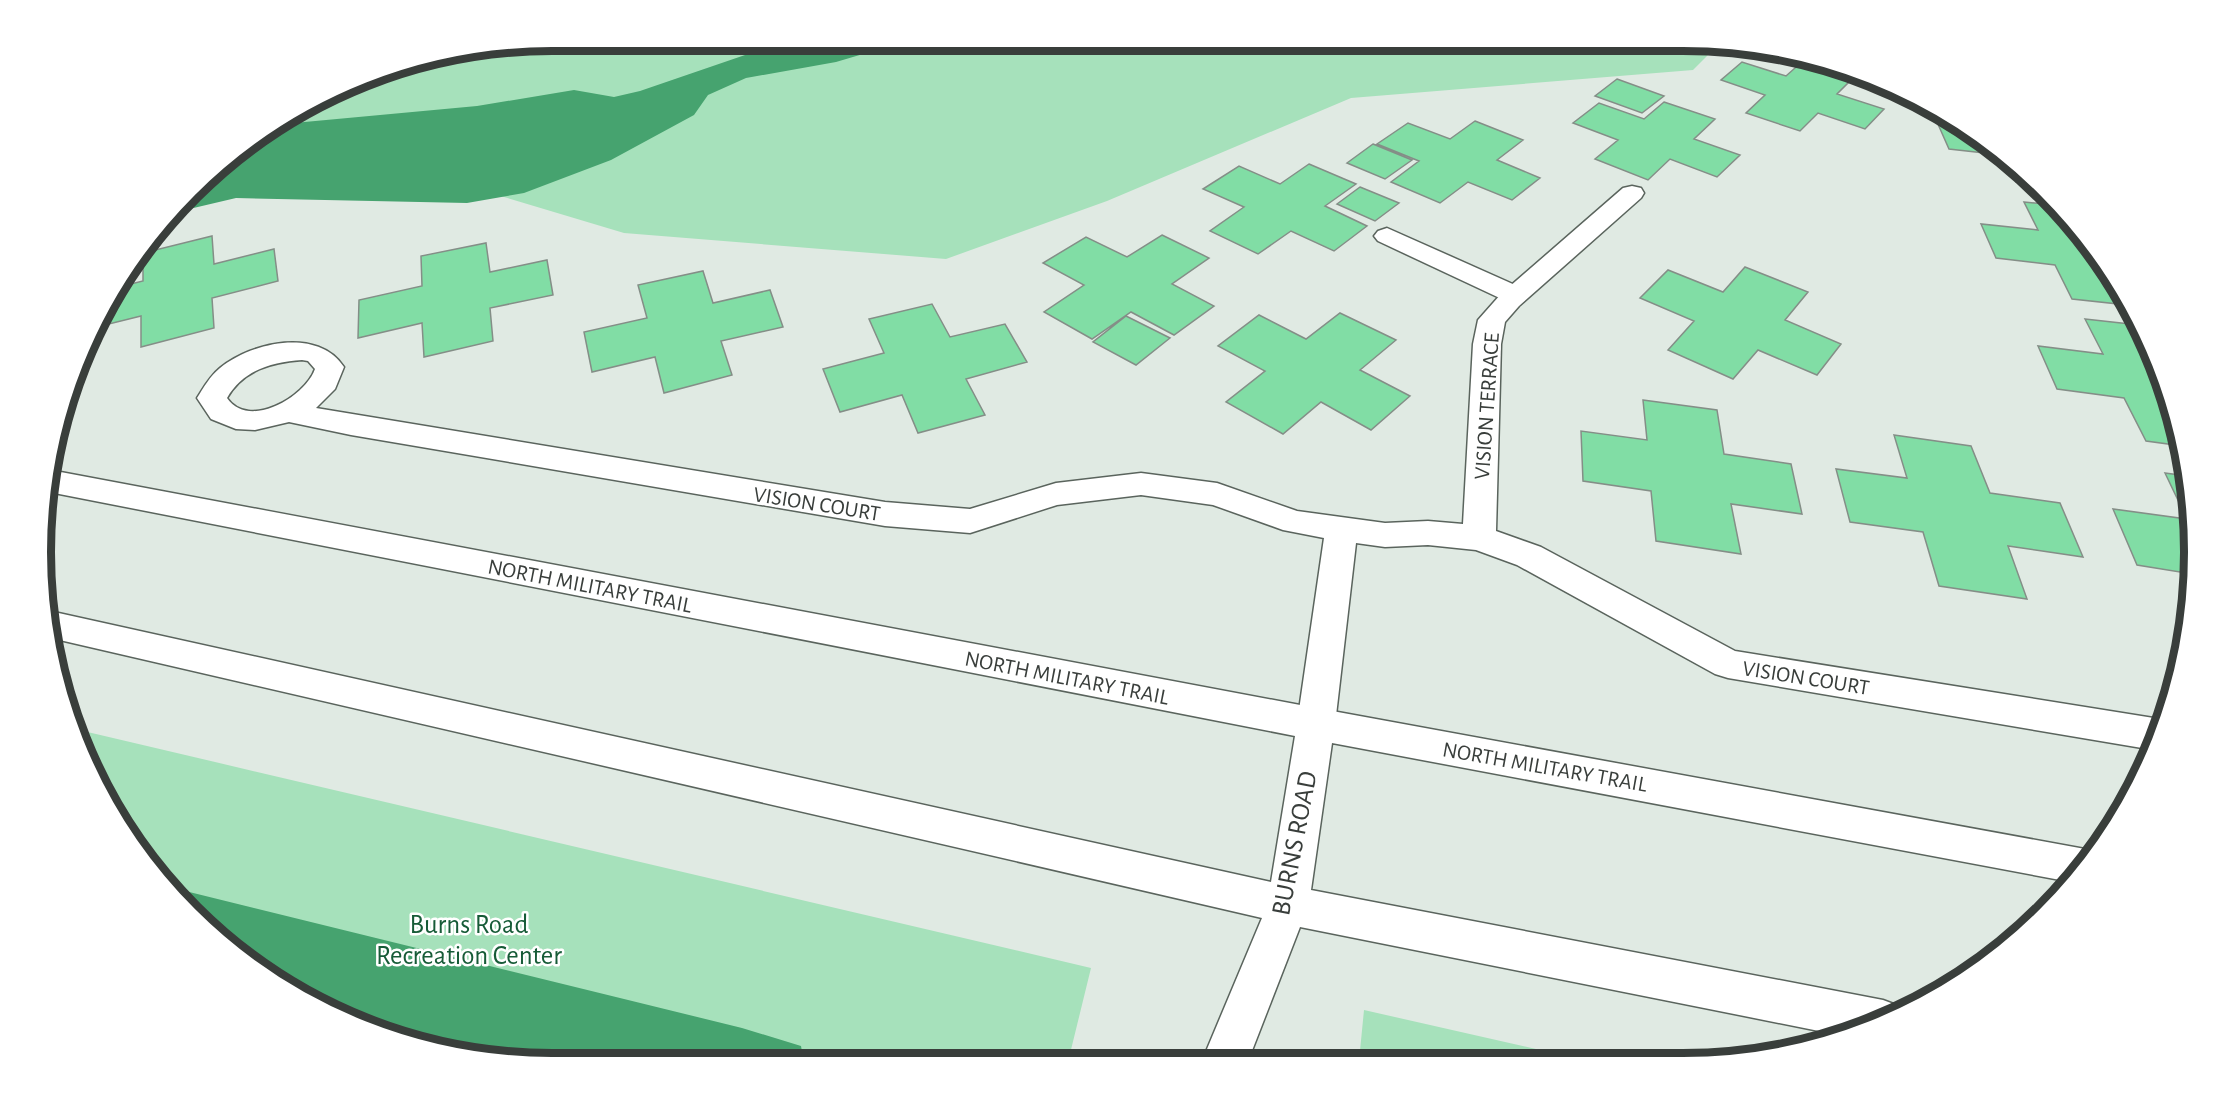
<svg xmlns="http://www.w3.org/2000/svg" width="2235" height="1104" font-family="'Alegreya Sans',sans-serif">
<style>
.green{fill:#a6e1bb}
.water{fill:#46a36f}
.building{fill:#81dda5;stroke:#848e87;stroke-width:1.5}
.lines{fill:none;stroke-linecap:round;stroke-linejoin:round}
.lane-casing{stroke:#5a645d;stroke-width:3}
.street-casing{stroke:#5a645d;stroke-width:3}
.secondary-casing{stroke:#5a645d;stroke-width:3}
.lane{fill:#fff;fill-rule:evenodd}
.street{fill:#fff;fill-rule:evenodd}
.secondary{fill:#fff;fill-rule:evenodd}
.labels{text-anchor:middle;stroke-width:5;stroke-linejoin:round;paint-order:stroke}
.street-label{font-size:22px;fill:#393e3b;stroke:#fff}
.near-street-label{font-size:27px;fill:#393e3b;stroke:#fff}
.near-park-label{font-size:27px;fill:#165b37;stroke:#fff}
.rim{fill:none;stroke:#393e3b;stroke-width:8}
</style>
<rect width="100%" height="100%" fill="#e0eae3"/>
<path class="green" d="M552,41H1683L1719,44L1693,70L1351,98L1107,201L946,259L624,233L274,128L387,68Z
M79,730L1091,968L1068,1062L552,1063L452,1054L356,1024L214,936L146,863L93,779Z
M1364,1010L1584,1060L1359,1061Z"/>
<path class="water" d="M786,41H907L836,62L746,78L708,95L694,115L611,160L524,193L467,203L236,198L168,214L240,146L283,124L477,106L574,90L614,97L640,91Z
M169,887L742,1028L801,1046L804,1063H552L452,1054L356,1024L214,936Z"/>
<path class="building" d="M1804,60L1855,76L1837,94L1884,109L1865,129L1818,113L1800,131L1746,113L1765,95L1721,80L1742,62L1786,76Z
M1617,79L1664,96L1642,113L1595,96Z
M1664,102L1715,119L1694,139L1740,155L1717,177L1670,159L1648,180L1595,159L1618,140L1573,123L1599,103L1644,119Z
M1475,121L1523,140L1497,160L1540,178L1512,200L1468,182L1440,203L1391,182L1419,161L1377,144L1408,123L1450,139Z
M1937,122L1963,125L2002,155L1949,149Z
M1373,144L1412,160L1385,179L1347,163Z
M2003,156L2038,184L2016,182Z
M1309,164L1356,184L1325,206L1367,226L1334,251L1291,231L1258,254L1210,231L1244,207L1203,189L1239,166L1280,184Z
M1360,187L1399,203L1375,221L1337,204Z
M2024,202L2057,205L2108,268L2128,305L2072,299L2055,265L1996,258L1981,224L2038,230Z
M1162,235L1209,258L1172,284L1214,306L1174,335L1131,312L1092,339L1044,312L1084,285L1043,263L1086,237L1127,257Z
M212,236L214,264L274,249L278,281L212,298L214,328L141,347V316L97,327L115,288L143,281V253Z
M486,243L490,272L547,260L553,295L490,308L493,341L424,357L422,323L358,338L359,300L422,286L421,256Z
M1745,267L1808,292L1785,320L1841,344L1817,375L1758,350L1733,379L1668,350L1694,321L1640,298L1668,270L1723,292Z
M703,271L713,303L770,290L783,327L721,341L732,375L664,393L655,357L592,372L584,332L647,318L638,285Z
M932,304L950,337L1005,324L1027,362L966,379L985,415L918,433L902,395L840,412L823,369L884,353L869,319Z
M1340,313L1396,340L1360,370L1410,396L1371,430L1321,402L1283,434L1226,402L1265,371L1218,346L1259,315L1306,339Z
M1126,316L1170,338L1136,365L1093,342Z
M2085,319L2139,325L2156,357L2183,446L2146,441L2124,398L2057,389L2038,346L2103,354Z
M1643,400L1717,410L1724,454L1791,464L1802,514L1731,504L1741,554L1656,541L1651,491L1583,481L1581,431L1647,440Z
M1894,435L1971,446L1990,493L2060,503L2083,557L2008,546L2027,599L1939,586L1923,532L1850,522L1836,469L1907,478Z
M2165,473L2187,476L2194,552L2192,574L2137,565L2113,509L2187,519Z"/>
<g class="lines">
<defs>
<path id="lane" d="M1387,228L1524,289L1528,295L1524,301L1515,303L1506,301L1378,241L1374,236L1378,231Z"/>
<path id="street" d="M1632,186L1641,188L1644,193L1641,198L1519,306L1505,322L1501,344L1496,531L1541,547L1735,651L2160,719L2164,721L2154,750L1728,678L1715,674L1517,565L1476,550L1428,545L1385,547L1356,543L1335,724L1329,735L1316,740L1303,735L1297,724L1324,538L1283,530L1213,505L1141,495L1057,505L970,533L885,526L351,435L289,422L255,430L236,429L211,419L197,398C204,387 210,376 220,368C252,342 318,327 344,367L335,389L316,408L885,502L970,509L1056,483L1141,473L1217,483L1297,511L1385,523L1428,521L1463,524L1473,344L1478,320L1501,294L1623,188ZM302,360L308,361L315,369C305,397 249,430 227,398C243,370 272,362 302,360Z"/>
<path id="secondary" d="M50,470L1316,708L2096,851L2089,864L2071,882L1332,743L1311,890L1883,1000L1899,1006L1901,1012L1879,1024L1839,1035L1300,927L1248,1061H1202L1262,918L51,638L45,610L1271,882L1295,736L49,492Z"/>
</defs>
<use href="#lane" class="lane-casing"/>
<use href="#street" class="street-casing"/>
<use href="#secondary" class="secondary-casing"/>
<use href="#lane" class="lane"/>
<use href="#street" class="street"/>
<use href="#secondary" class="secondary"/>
</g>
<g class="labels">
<g class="street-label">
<text transform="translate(1486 406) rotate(-86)" y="8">VISION TERRACE</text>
<text transform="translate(817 503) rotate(9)" y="8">VISION COURT</text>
<text transform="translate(590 585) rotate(11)" y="8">NORTH MILITARY TRAIL</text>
<text transform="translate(1067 677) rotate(11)" y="8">NORTH MILITARY TRAIL</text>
<text transform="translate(1806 677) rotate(9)" y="8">VISION COURT</text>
<text transform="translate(1545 766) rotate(10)" y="8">NORTH MILITARY TRAIL</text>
</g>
<g class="near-street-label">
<text transform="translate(1294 843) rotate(-79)" y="9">BURNS ROAD</text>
</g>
<g class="near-park-label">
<text x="469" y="933">Burns Road<tspan x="469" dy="31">Recreation Center</tspan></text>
</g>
</g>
<path d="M0 0H2235V1104H0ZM552 51H1683A501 501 0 0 1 2184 552V552A501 501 0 0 1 1683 1053H552A501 501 0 0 1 51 552V552A501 501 0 0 1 552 51Z" fill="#fff" fill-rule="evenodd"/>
<path class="rim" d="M552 51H1683A501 501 0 0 1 2184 552V552A501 501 0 0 1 1683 1053H552A501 501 0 0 1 51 552V552A501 501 0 0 1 552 51Z"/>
</svg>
